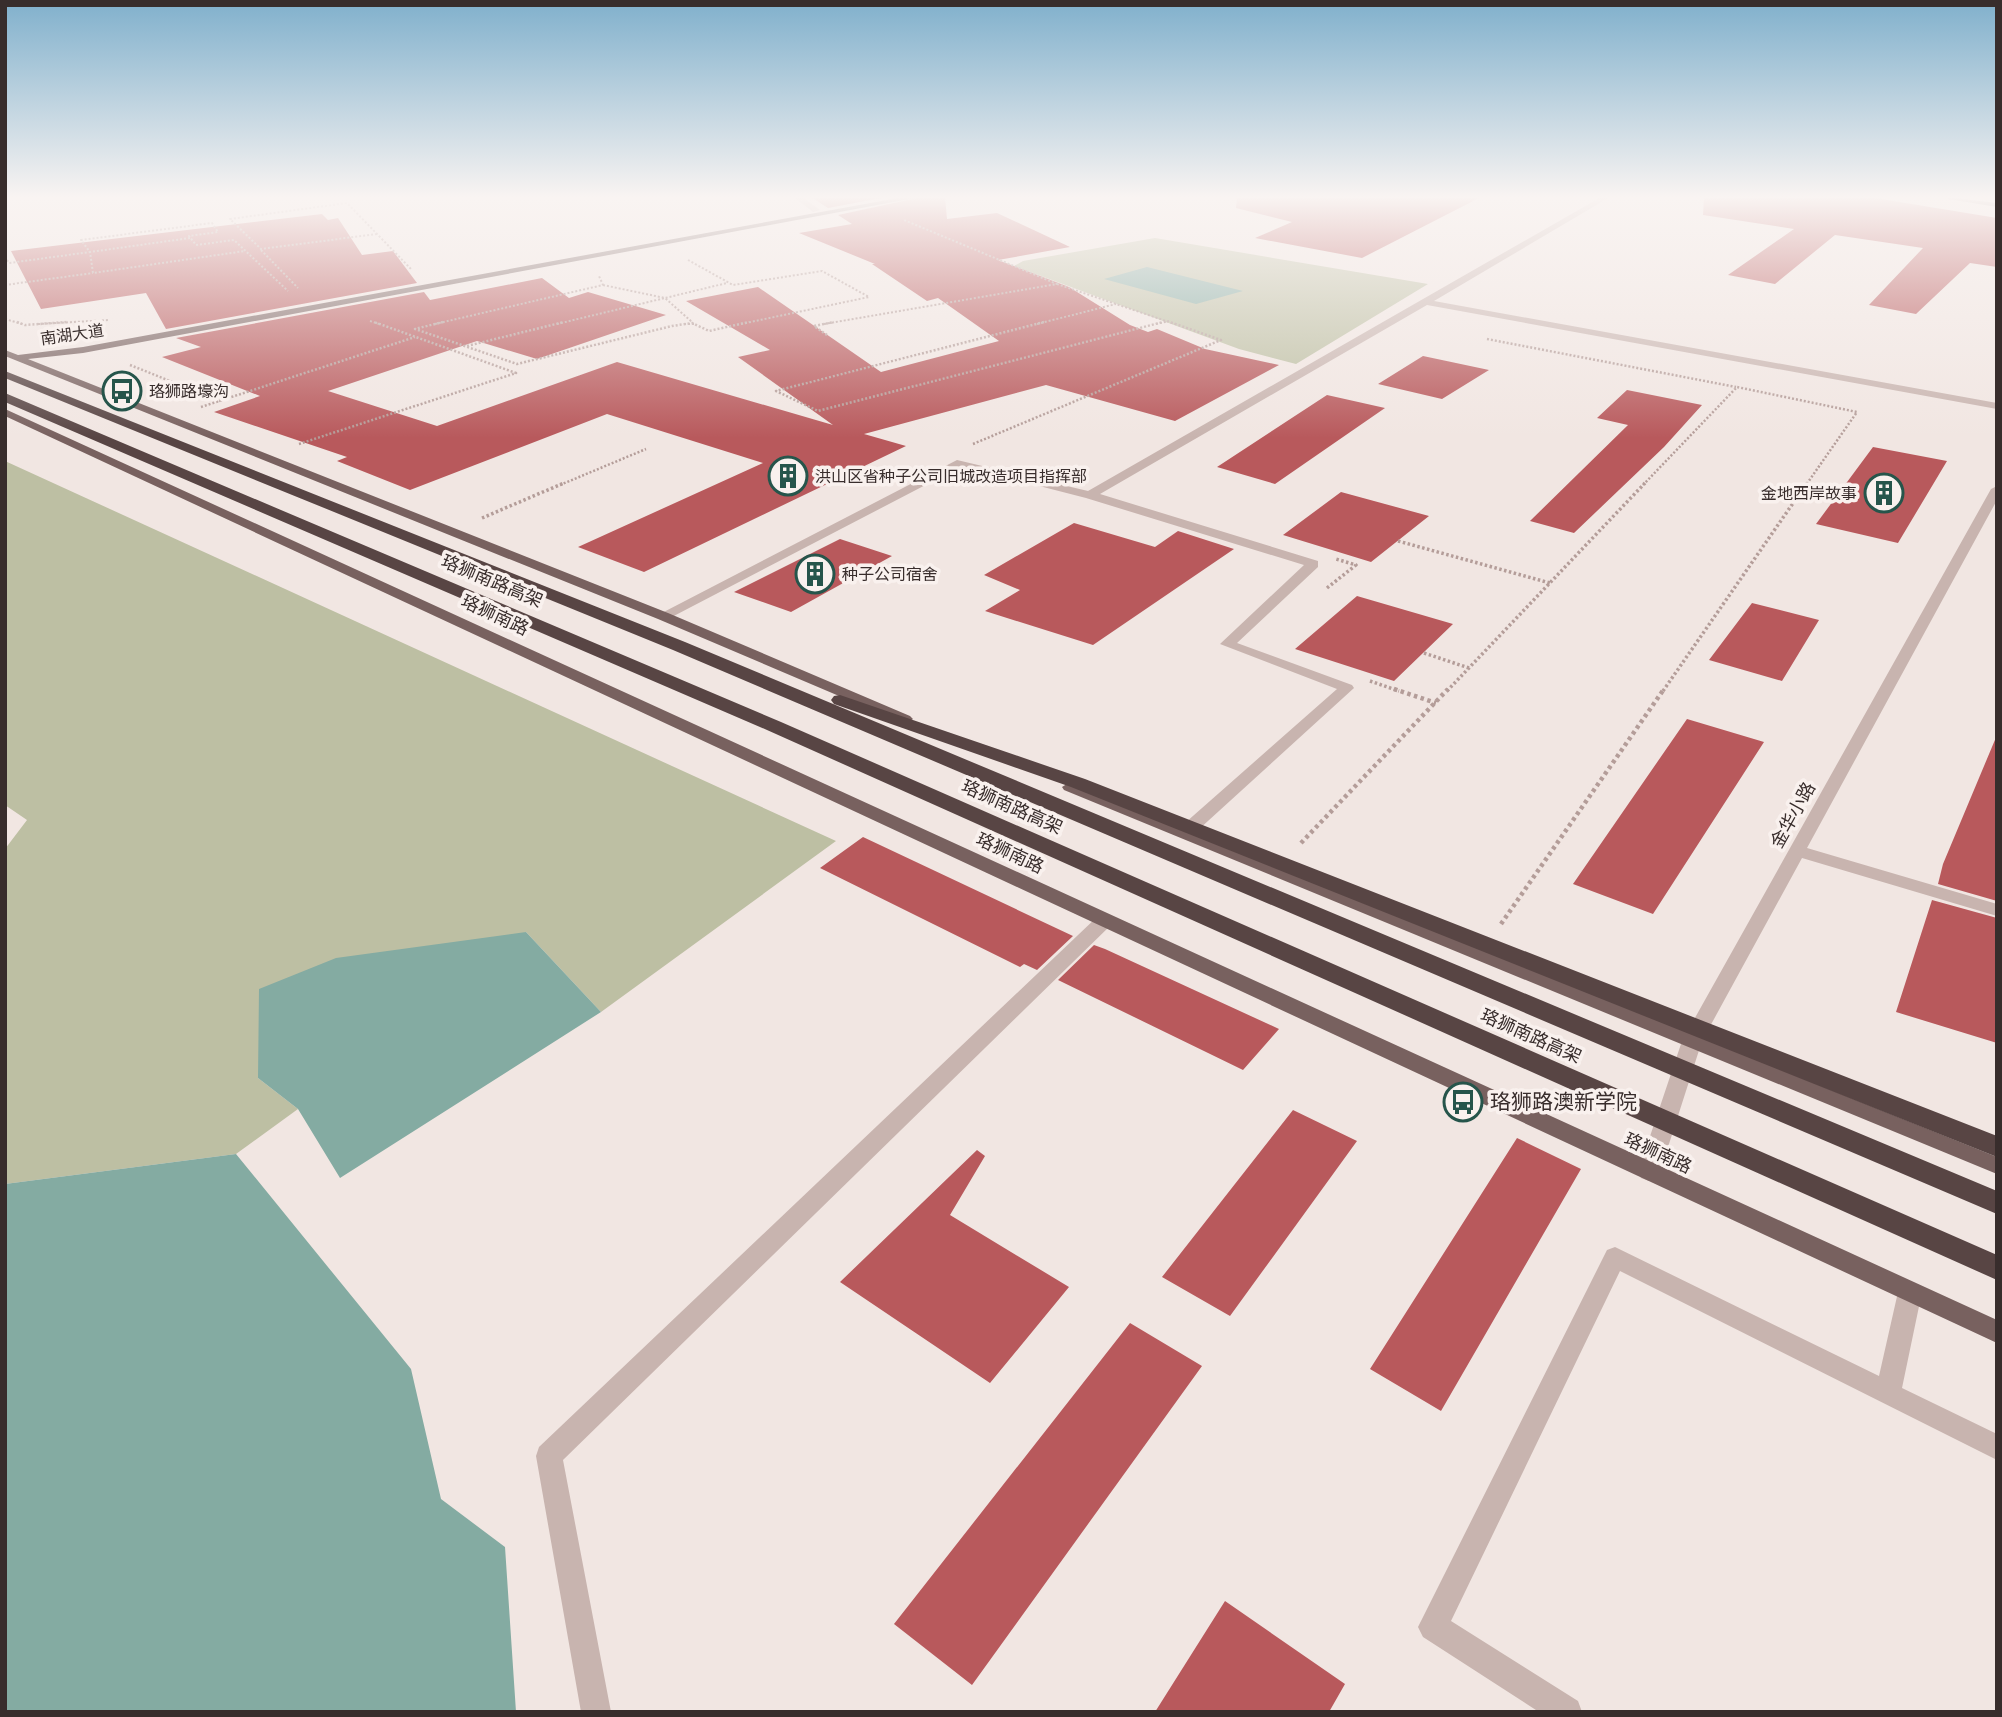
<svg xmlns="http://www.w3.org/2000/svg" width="2002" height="1717" font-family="Rubik,'Noto Sans SC',sans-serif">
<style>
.green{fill:#bdbfa3}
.water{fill:#84aba2}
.building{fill:#b8595c}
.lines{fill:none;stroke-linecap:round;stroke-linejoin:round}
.path-far3{stroke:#b49d99;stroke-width:2;stroke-dasharray:2 2;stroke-linecap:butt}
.path-far2{stroke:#b49d99;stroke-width:2.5;stroke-dasharray:2 2;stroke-linecap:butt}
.path-far1{stroke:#b49d99;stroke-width:3.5;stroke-dasharray:2.5 2.5;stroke-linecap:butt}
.path{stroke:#b49d99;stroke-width:4.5;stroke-dasharray:3.5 3.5;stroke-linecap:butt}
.minor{fill:#c8b4af;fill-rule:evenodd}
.major{fill:#78615f;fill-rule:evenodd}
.highway{fill:#584544;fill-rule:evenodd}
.labels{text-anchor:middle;stroke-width:7;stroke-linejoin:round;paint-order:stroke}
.far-street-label{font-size:16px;fill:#382d2c;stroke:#f9f1ee}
.far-poi-label{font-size:16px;fill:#382d2c;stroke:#f9f1ee;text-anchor:start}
.street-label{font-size:18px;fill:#382d2c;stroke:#f9f1ee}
.near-poi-label{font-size:21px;fill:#382d2c;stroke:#f9f1ee;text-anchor:start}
</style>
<rect width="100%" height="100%" fill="#f1e6e2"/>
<path class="green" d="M1155,238L1428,284L1296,364L1239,349L1014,266L1023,261Z
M5,461L836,841L601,1012L526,932L258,1078L298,1109L236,1154L5,1184V849L27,820L5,805Z"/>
<path class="water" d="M1147,267L1243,291L1196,304L1104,279Z
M526,932L601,1012L340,1178L298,1109L258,1078L259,989L336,958Z
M236,1154L411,1369L441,1499L505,1547L516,1712H5V1184Z"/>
<path class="building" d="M811,197H886L828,208Z
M922,197H945L947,219L997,213L1070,247L998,260L1069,287L1130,325L1148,332L1157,329L1205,349L1279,365L1175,421L1046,385L864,434L906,446L644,572L578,547L763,463L607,414L410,490L337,461L347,457L214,412L260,396L162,357L201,347L176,338L424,292L430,300L542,278L569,298L588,292L666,315L537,359L477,341L328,391L437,426L617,362L833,425L738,357L770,350L686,301L758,287L881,372L999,341L938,298L927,301L872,264H875L799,233L852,224L838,215Z
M1237,197H1481L1362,258L1255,238L1292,222L1236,208Z
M1704,197H1869L1997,218V267L1970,263L1916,314L1869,305L1923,248L1835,235L1775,284L1728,275L1794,229L1703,215Z
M322,214L328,220L338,218L362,255L393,251L417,283L166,329L146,293L41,309L11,251Z
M1423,356L1489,370L1442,399L1378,384Z
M1627,390L1702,405L1664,447L1574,533L1530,521L1628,425L1597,418Z
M1327,395L1385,408L1275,484L1217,467Z
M1873,447L1947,461L1898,543L1816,524Z
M1341,492L1429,516L1371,562L1283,535Z
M1074,523L1155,547L1178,531L1234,549L1093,645L985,611L1020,590L984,575Z
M840,539L892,556L791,612L734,592Z
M1357,596L1453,624L1394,681L1295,649Z
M1752,603L1819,620L1782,681L1709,660Z
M1687,719L1764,742L1653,914L1573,884Z
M1997,735V901L1938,884L1943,864Z
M863,837L1073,936L1037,970L1024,964L1020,967L820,868Z
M1932,900L1997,918V1043L1896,1012Z
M1094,945L1105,949L1279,1029L1243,1070L1058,980Z
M1293,1110L1357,1141L1230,1316L1162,1277Z
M1517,1138L1581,1169L1441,1411L1370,1369Z
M977,1150L985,1156L950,1215L1069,1287L990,1383L840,1282Z
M1130,1323L1202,1366L972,1685L894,1624Z
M1225,1601L1345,1684L1329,1712H1155Z"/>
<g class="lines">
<path class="path-far3" d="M377,234L261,249L230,219L347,203L411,269
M190,238L90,252L93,273L245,251
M261,250L298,288
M7,260L9,263L90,252L81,240L212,223L218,232L189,236L196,245L234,240L288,291
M688,260L733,285L822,271L869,297L741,324
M1057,284L1175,324
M5,285L93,273
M603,285L665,298L727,283
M5,319L22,324
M370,321L379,324
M38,324L109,320
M435,324L603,285L599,276
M557,324L665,298L692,322
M684,324H695
M824,324L1057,284L904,220
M1037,324L1116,304
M1156,324L1169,321"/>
<path class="path-far2" d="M17,322L25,325L67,322
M443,322L415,329L517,364L672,326L692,323L709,331L749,322
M1044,322L776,391L818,411L1163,322
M827,335L814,326L834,322
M1487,339L1736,387
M467,346L564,322
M130,365L220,401
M201,407L415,337
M299,444L516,373L374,322
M973,444L1221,340L1170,322
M560,485L646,449
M1643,485L1737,387L1857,412L1806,485"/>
<path class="path-far1" d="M482,518L564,483
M1398,541L1550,583
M1327,588L1356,565L1336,559
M1424,653L1469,668
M1370,681L1399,691
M1447,691L1645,483
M1663,691L1807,483"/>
<path class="path" d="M1394,689L1436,703
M1301,843L1448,689
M1501,924L1664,689"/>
<path class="minor" d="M794,197H802L820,210L813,212Z
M1601,197H1610L1434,301L1997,403V409L1427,305L1100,494L1318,561V567L1237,643L1352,685L1354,688L1197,831H1185L1182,827L1185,823L1337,689L1220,644L1304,565L1086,498L962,466L668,619L663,620L656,616L957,460L1088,491Z
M1997,486V500L1807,848L1997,904V916L1802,858L1702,1041L1660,1172L1657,1178L1649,1181L1641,1178L1638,1172L1682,1041L1991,489Z
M1105,914L1114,920L1112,924L563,1460L611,1712H581L536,1456L539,1447L1098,916Z
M1615,1247L1879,1376L1898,1292L1901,1285L1910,1282L1919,1285L1922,1292L1902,1388L1997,1434V1460L1620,1271L1451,1621L1578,1701L1582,1712H1539L1423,1637L1418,1627L1607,1250Z"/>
<path class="major" d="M903,197H920L83,353L28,359L668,613L910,716L913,719L905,724L658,619L5,356V350L18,355L83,347Z
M1945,197L1997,203V207L1948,199Z
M5,409L1997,1320V1343L5,416Z
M1070,782L1997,1157V1174L1064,790L1062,787Z"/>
<path class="highway" d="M5,371L685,642L1997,1191V1214L673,650L5,378Z
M5,393L781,722L1997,1255V1280L767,730L5,402Z
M840,695L1085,779L1997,1136V1157L1071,787L834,704L831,700L834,696Z"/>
</g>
<linearGradient id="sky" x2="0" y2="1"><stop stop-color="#80b0cc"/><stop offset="0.45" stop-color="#f9f4f2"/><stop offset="1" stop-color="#f9f4f2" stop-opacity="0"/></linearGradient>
<rect width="2002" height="438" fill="url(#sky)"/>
<defs>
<symbol id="bus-ring" viewBox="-11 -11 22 22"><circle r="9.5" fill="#f9f1ee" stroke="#26554b" stroke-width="1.5"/><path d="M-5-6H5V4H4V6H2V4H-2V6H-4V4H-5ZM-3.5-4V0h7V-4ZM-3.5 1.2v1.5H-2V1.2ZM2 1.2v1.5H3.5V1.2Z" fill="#26554b"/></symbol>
<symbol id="building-ring" viewBox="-11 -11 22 22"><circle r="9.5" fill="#f9f1ee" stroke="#26554b" stroke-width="1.5"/><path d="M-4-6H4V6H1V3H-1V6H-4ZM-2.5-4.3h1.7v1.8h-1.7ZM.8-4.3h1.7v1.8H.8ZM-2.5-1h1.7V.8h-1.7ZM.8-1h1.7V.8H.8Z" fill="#26554b"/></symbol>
</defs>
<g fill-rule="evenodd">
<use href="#bus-ring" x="100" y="369" width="44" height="44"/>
<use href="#building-ring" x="766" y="454" width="44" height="44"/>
<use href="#building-ring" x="1862" y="471" width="44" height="44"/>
<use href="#building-ring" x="793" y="552" width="44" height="44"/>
<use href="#bus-ring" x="1441" y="1080" width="44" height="44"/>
</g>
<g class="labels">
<g class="far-street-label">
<text transform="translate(72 334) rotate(-8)" y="6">南湖大道</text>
</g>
<g class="far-poi-label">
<text x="149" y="397">珞狮路壕沟</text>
<text x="815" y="482">洪山区省种子公司旧城改造项目指挥部</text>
<text x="1857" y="499" text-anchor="end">金地西岸故事</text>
<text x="842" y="580">种子公司宿舍</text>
</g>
<g class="street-label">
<text transform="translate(492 581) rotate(23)" y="6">珞狮南路高架</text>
<text transform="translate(495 615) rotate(25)" y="6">珞狮南路</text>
<text transform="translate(1012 807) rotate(24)" y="6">珞狮南路高架</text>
<text transform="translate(1793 815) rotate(-61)" y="6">金华小路</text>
<text transform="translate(1010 853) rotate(25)" y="6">珞狮南路</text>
<text transform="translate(1531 1036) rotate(24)" y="6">珞狮南路高架</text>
<text transform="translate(1658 1153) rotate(25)" y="6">珞狮南路</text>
</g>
<g class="near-poi-label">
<text x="1490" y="1109">珞狮路澳新学院</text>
</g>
</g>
<rect width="2002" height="1717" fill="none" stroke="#382d2c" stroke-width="14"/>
</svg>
